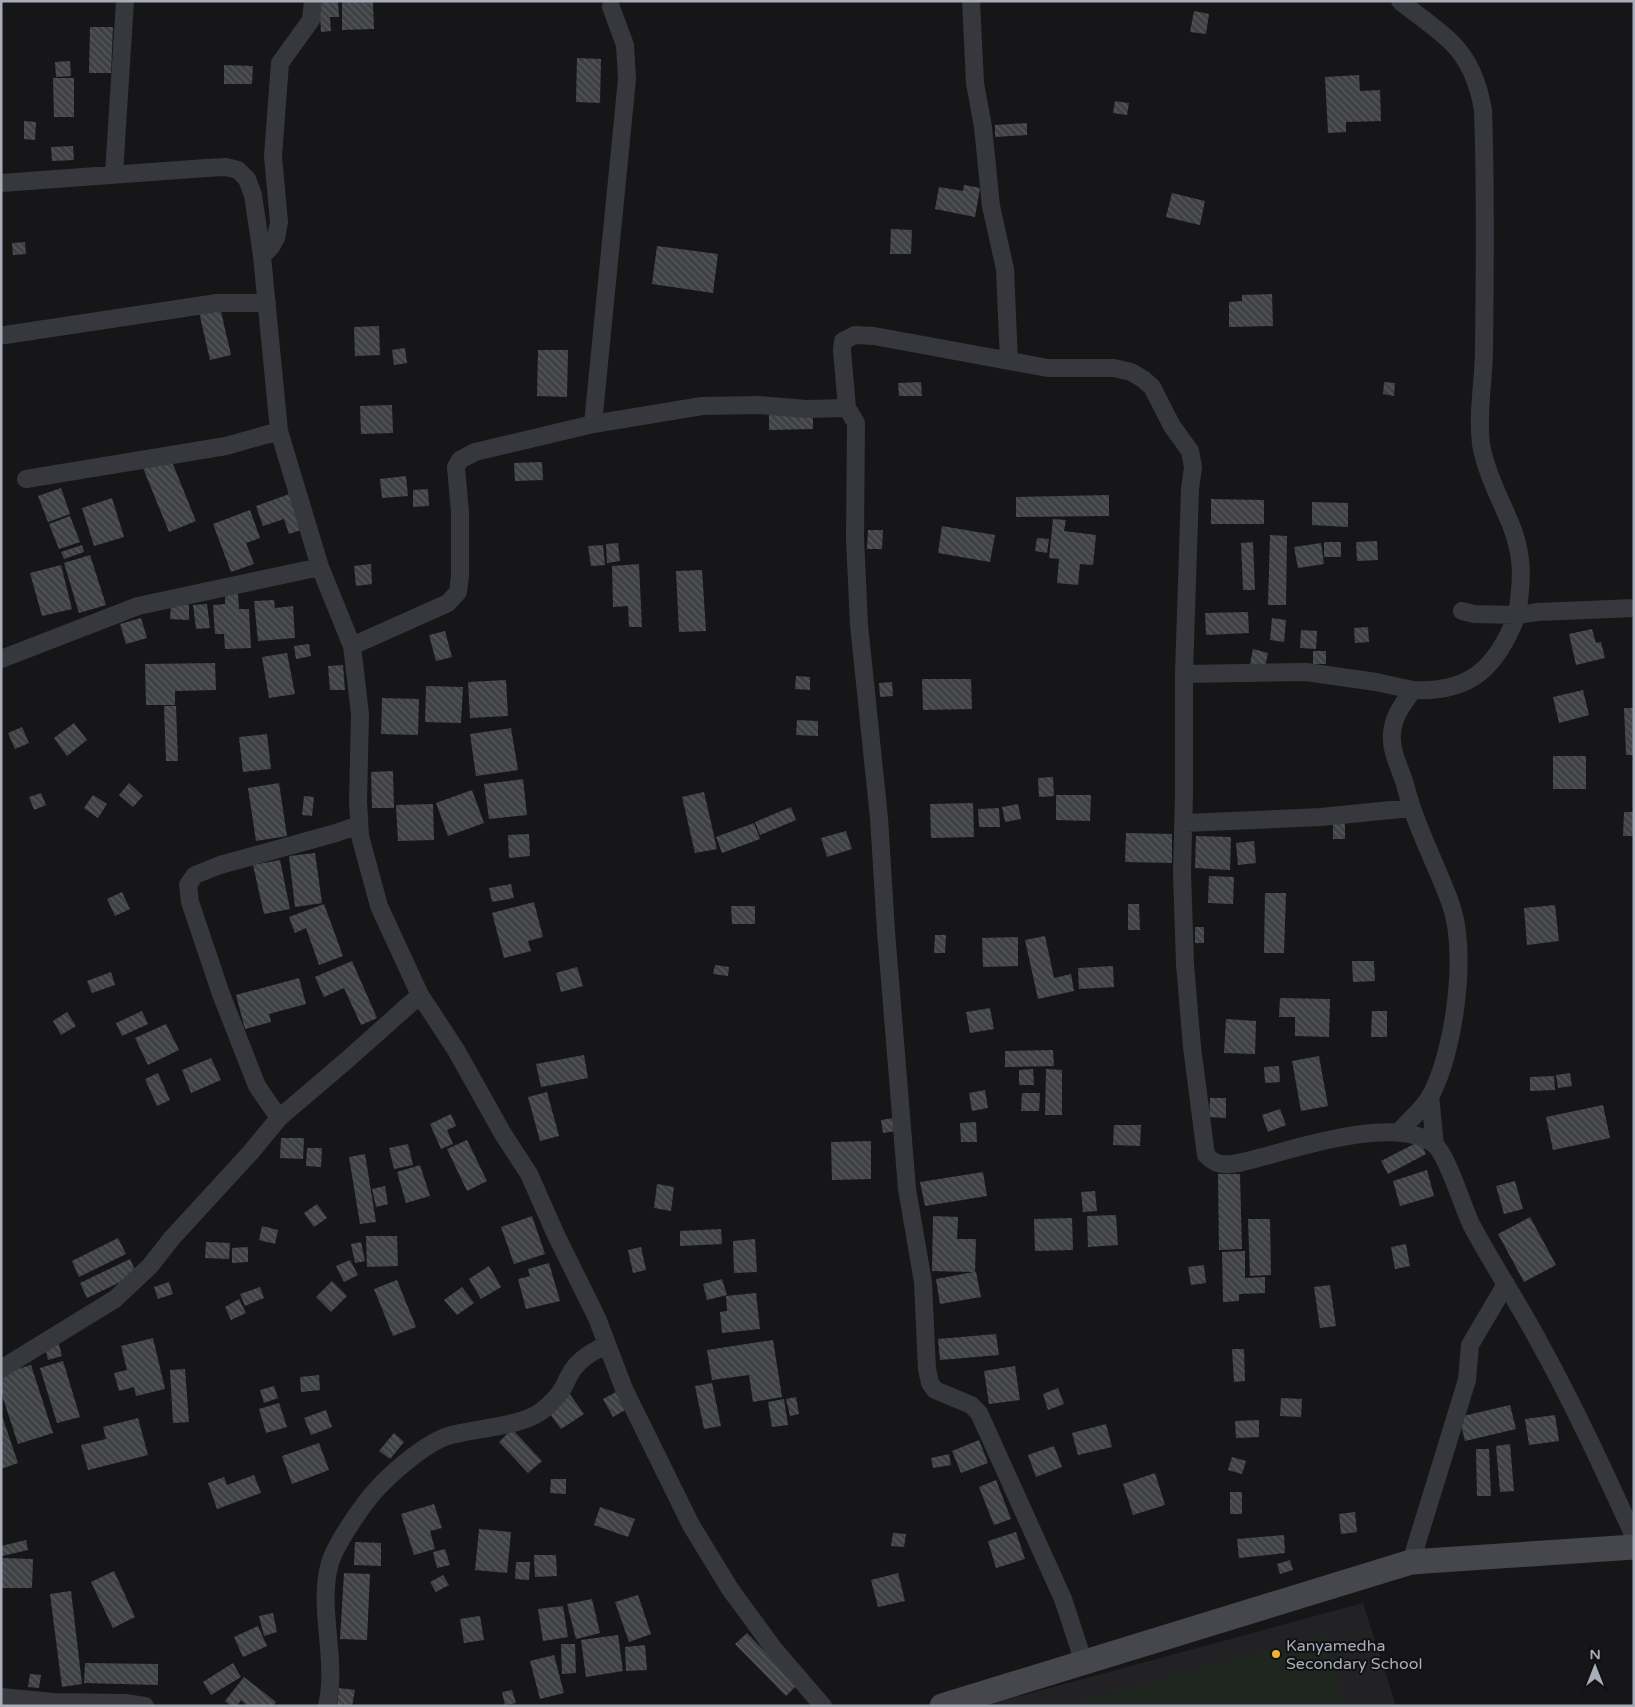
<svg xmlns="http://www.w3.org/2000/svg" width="1635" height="1707" font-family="'Varela Round',sans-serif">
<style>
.built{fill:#222225}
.grass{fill:#1e261f}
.building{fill:url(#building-back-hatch)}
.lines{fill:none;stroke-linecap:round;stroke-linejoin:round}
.minor{stroke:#37383d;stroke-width:18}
.secondary{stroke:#45474d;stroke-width:25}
.poi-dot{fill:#f2b134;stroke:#111113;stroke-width:2}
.labels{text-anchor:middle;stroke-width:4;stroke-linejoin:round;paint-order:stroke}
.poi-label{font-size:16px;fill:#a8adb8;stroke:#111113;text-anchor:start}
</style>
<defs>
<pattern id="building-back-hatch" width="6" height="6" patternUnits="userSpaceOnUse" patternTransform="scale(1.25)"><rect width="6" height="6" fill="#404145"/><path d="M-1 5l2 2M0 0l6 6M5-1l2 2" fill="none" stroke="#595a5e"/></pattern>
</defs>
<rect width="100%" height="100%" fill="#161618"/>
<path class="built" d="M1363,1603L1396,1706H983Z"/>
<path class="grass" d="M1327,1635L1344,1706H1063Z"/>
<path class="building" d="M319,1H338L339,17H330L331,31L321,32Z
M342,1H373L374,29L342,30Z
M1194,11L1209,14L1206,34L1190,32Z
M90,27H113L111,73H89Z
M577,58L601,59L600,103L576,102Z
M70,61L71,76L56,77L55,62Z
M224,65L253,66L252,84H224Z
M1359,75L1360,91L1380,90L1381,121L1346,122V132L1328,133L1325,77Z
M53,78H74V117H54Z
M1115,101L1129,103L1127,115L1113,113Z
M24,121L36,122L35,140L24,139Z
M1027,123V135L995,137V125Z
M73,146L74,160L52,161L51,147Z
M964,185L980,188L975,217L935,209L939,187L963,191Z
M1172,193L1205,201L1200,225L1166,217Z
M891,229L912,230L911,254H890Z
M25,242L26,254L13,255L12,243Z
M657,246L718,254L713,293L652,284Z
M1272,294L1273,326L1229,327V302L1242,301V295Z
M220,307L231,355L210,360L199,312Z
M379,326L380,355L355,356L354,327Z
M405,348L407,363L394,365L392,350Z
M538,350H568L567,397L537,396Z
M921,382L922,396H899L898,383Z
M1384,382L1395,383L1394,396L1383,394Z
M392,405L393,433L361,434L360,406Z
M813,413V429L769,430V414Z
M170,457L196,521L169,532L143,468Z
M542,462L543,480L515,481L514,463Z
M406,476L408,496L382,498L380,479Z
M61,488L70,514L48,522L38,496Z
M428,489L429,506L413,507V490Z
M295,492L307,528L289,534L284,519L263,526L256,506Z
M1109,495V516L1016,517V497Z
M112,498L124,537L94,546L82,508Z
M1211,499L1264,500V524H1211Z
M1312,502L1348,503V527L1312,525Z
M250,510L260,538L246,543L254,564L231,572L213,524Z
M70,516L80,542L59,549L49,524Z
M1053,519L1066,520L1064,531L1096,535L1093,565L1080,564L1078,585L1057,583L1059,559L1049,558Z
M942,526L995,535L990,562L938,553Z
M868,530H883L882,549H867Z
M1270,535L1287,536L1286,605H1268Z
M1037,538L1049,539L1047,553L1035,551Z
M1377,541L1378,560L1357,561L1356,542Z
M1253,542L1255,590H1243L1241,543Z
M1324,542H1341V557H1324Z
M618,543L620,561L607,563L606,544Z
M1321,543L1324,564L1298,568L1294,547Z
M82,545L84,552L64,559L61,552Z
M603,545L605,565L591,566L588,546Z
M90,555L106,605L79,613L64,563Z
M371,564L372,584L356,586L354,566Z
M639,564L642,627H629L628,606L613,607L612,566Z
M61,565L72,609L42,616L30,573Z
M702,570L706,631L679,632L676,571Z
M225,594H238L239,609H249L251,648L225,649L224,634H215L213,605L225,604Z
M274,600L275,608L293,606L295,638L258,641L254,601Z
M171,604L189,605V620L170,619Z
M207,604L210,628L196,629L193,605Z
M1248,612L1249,633L1206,635L1205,613Z
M141,618L147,638L126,644L120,624Z
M1272,618L1286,620L1284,642L1270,640Z
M1368,627L1369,642L1355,643L1354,628Z
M1592,629L1596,643L1601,642L1605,658L1576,665L1569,634Z
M1301,630L1317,631L1316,649L1300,648Z
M445,631L452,657L436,661L429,635Z
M309,644L311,656L296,659L294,646Z
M1253,649L1268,653L1265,667L1250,664Z
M1313,651H1326V664H1313Z
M287,653L295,694L269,698L262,657Z
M215,663L216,690L175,691V705H146L145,664Z
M343,665L345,690H330L328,666Z
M796,676L810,677V690L795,689Z
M922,679H971L972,709L923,710Z
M506,680L508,716L470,718L468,682Z
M892,682L893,696L880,697L879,683Z
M426,686L463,687L461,723L425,722Z
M1583,690L1589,715L1559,723L1553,697Z
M382,698L419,699L418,735L381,734Z
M164,706H176L178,761H166Z
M1624,708H1634V755H1626Z
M797,720L818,721V736L796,735Z
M74,723L87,740L67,756L54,738Z
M22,727L29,743L15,749L8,733Z
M511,728L518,770L476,776L470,734Z
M267,734L271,769L243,772L239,737Z
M1553,756H1586V789H1553Z
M393,771L394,808H372L371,772Z
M1053,777L1054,796L1039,797L1038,778Z
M523,779L527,815L489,819L484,784Z
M129,783L143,796L133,807L119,795Z
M279,783L287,836L256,841L248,788Z
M472,790L484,823L448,836L436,803Z
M704,792L717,849L695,853L682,797Z
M41,793L46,805L34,810L29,797Z
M93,795L107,804L98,818L84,808Z
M1056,795H1091L1090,821L1056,820Z
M304,796L314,797L312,816L302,815Z
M973,803L974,837L931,838L930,804Z
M433,804L434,840L398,841L396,805Z
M1018,804L1021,819L1005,822L1002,807Z
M791,807L796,820L760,835L755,822Z
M999,808L1000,827H979L978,809Z
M1624,812H1634V836H1623Z
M754,823L760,839L722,853L716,837Z
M1333,823H1345V839H1333Z
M846,831L852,849L827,857L821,838Z
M1126,833L1172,834V863L1125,862Z
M529,834L530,856L509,858L508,835Z
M1196,836L1231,837L1230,870L1195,868Z
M1254,841L1256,863L1238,865L1236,843Z
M315,853L322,903L295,907L289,856Z
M280,860L290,909L264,914L253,865Z
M1209,876L1234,877L1233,904L1208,903Z
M511,884L514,898L492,902L489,888Z
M122,892L130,909L115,916L107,899Z
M1265,893H1286L1284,953H1264Z
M534,902L543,937L528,941L531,951L504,958L492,913Z
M324,904L343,956L319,965L306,928L295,933L289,917Z
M1128,904H1139L1140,930H1128Z
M1555,905L1559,941L1527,945L1524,908Z
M731,906H755V924H732Z
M1195,927H1204V943H1195Z
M935,935H946L945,953H934Z
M1045,936L1054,978L1071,974L1074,991L1038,999L1025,940Z
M1018,937V966L983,967L982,938Z
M352,961L377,1018L361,1025L344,988L324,997L315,977Z
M1352,961H1374L1375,981L1353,982Z
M715,965L729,967L728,976L713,974Z
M1113,966L1114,987L1079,989L1078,968Z
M577,967L583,986L561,992L556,973Z
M111,972L115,985L92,993L87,981Z
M299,978L306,1004L269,1014L271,1022L245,1029L236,995Z
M1280,998L1330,999L1329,1037L1295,1036V1017H1279Z
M990,1008L994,1029L970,1033L966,1012Z
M142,1011L148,1024L122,1036L116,1023Z
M1372,1011H1387V1037H1371Z
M67,1012L76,1026L61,1035L53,1021Z
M1226,1019L1256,1021L1255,1054L1224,1053Z
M166,1024L179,1050L148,1065L135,1038Z
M1053,1050L1054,1066L1005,1067V1051Z
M584,1055L588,1078L541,1087L536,1064Z
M1319,1056L1328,1106L1301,1111L1292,1061Z
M211,1058L221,1080L191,1093L182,1070Z
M1279,1066L1280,1082L1265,1083L1264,1067Z
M1033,1069L1034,1085H1019V1070Z
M1046,1069L1062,1070V1115H1045Z
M158,1073L170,1100L157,1106L145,1079Z
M1570,1073L1572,1086L1558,1088L1556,1075Z
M1554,1076L1555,1090L1530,1091V1077Z
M985,1090L988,1108L972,1111L969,1093Z
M547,1092L559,1136L540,1141L528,1097Z
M1022,1093H1040L1039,1111H1021Z
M1210,1098H1226V1118L1209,1117Z
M1603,1105L1610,1138L1553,1150L1546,1117Z
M1280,1109L1286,1125L1268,1132L1262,1115Z
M451,1114L456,1126L447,1130L453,1144L441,1149L430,1124Z
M894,1118L896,1131L883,1133L881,1120Z
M976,1122L977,1142H961L960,1123Z
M1114,1125H1141L1140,1146L1113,1145Z
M281,1138H304L303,1159L280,1158Z
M467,1140L487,1181L467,1191L447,1149Z
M871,1141V1179L832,1180L831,1142Z
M1420,1141L1426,1154L1388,1174L1381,1161Z
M408,1144L413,1165L394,1169L389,1148Z
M307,1148H322L321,1167L306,1166Z
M365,1154L376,1222L360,1224L349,1157Z
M420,1165L430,1196L406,1203L397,1172Z
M1427,1170L1434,1196L1400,1206L1393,1181Z
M983,1172L987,1196L925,1206L920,1182Z
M1218,1174H1240L1242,1249L1219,1250Z
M1515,1181L1523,1209L1504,1214L1496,1186Z
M657,1184L674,1187L671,1211L654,1208Z
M385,1186L388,1204L376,1207L372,1189Z
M1095,1191L1097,1211L1083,1212L1081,1192Z
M317,1204L327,1218L314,1227L304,1213Z
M1116,1215L1118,1245L1088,1247L1087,1216Z
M532,1216L545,1254L514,1264L501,1227Z
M933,1216L958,1217L957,1239H976L975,1272L932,1271Z
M1530,1217L1556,1265L1524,1282L1498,1234Z
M1072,1218L1073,1250L1035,1251L1034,1219Z
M1248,1219H1270L1271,1275L1250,1276Z
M262,1226L278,1230L275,1244L259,1240Z
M721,1229L722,1244L680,1246V1231Z
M366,1236H397L398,1266L367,1267Z
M118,1238L126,1254L79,1277L72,1261Z
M755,1239L757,1272L734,1273L733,1241Z
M206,1242L230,1243L229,1259L205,1258Z
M361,1242L365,1261L355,1263L351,1244Z
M1406,1244L1410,1266L1395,1269L1391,1247Z
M248,1247V1262L232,1263V1248Z
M641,1247L646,1270L633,1273L628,1250Z
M1245,1251V1278L1265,1277V1293L1239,1294V1301L1223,1302L1222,1252Z
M130,1259L137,1274L87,1298L80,1283Z
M350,1260L358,1275L344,1282L336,1266Z
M549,1263L560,1301L526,1309L518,1279L530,1276L528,1269Z
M1204,1265L1206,1283L1191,1285L1188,1267Z
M489,1266L501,1287L481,1299L469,1279Z
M974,1272H976L981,1297L940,1304L936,1279Z
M722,1279L727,1295L707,1300L703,1284Z
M397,1280L416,1327L393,1336L374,1289Z
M332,1281L347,1296L331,1312L316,1297Z
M169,1282L173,1294L158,1299L154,1287Z
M1330,1285L1336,1326L1320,1328L1314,1287Z
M260,1287L264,1298L245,1306L240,1294Z
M462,1287L474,1303L457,1315L444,1300Z
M756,1293L760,1329L722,1333L720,1312L727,1311L726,1296Z
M239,1299L246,1313L231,1320L225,1307Z
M996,1334L999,1355L940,1360L938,1339Z
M153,1338L165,1389L136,1396L134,1387L119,1391L114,1373L127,1370L121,1346Z
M58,1340L62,1356L48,1360L44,1343Z
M773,1340L782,1397L753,1402L749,1375L712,1380L707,1350Z
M1232,1349H1244L1245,1381L1234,1382Z
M63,1361L80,1417L57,1423L40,1368Z
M31,1365L53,1433L18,1444L1,1392V1374Z
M1015,1366L1020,1400L989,1404L984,1371Z
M185,1369L189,1422L173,1423L170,1370Z
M319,1375L320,1390L301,1392L300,1377Z
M712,1383L721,1426L704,1429L695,1386Z
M274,1386L278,1398L264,1403L260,1390Z
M1058,1388L1064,1404L1048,1410L1043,1394Z
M616,1392L625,1410L613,1417L603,1399Z
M569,1393L584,1414L561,1429L547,1410Z
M796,1397L799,1414L790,1416L786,1399Z
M1281,1398L1302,1399L1301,1417L1280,1416Z
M784,1399L788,1425L772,1427L768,1402Z
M279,1403L287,1427L266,1433L259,1409Z
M1510,1405L1516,1429L1465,1441L1459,1417Z
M326,1410L332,1427L311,1435L304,1418Z
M1,1413L18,1463L1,1469Z
M1555,1415L1559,1441L1529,1445L1525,1419Z
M138,1418L148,1455L88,1470L81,1445L106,1439L103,1427Z
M1259,1420V1437L1236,1438L1235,1421Z
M1106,1424L1112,1447L1078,1455L1072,1433Z
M512,1429L542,1461L528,1473L499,1442Z
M394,1433L404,1442L390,1459L379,1451Z
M979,1440L988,1463L961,1473L952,1451Z
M319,1443L329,1470L292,1484L282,1456Z
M1510,1444L1514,1491L1500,1492L1496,1446Z
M1054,1446L1062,1467L1036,1477L1028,1455Z
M1476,1449H1489L1491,1496H1477Z
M949,1454L951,1465L933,1468L931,1458Z
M1232,1457L1246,1461L1242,1474L1228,1470Z
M1155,1473L1165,1505L1133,1515L1123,1484Z
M254,1475L261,1493L217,1509L208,1483L224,1477L227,1485Z
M551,1479H566V1494L550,1493Z
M996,1480L1011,1519L994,1525L979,1487Z
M1230,1492H1242V1514H1230Z
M434,1504L442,1528L430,1531L435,1549L414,1555L401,1514Z
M600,1507L635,1519L628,1537L594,1525Z
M1355,1512L1357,1532L1341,1534L1339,1514Z
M479,1529L511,1532L507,1573L475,1570Z
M1016,1532L1025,1559L996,1568L988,1541Z
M893,1533L906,1534L904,1547L891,1546Z
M1284,1535L1285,1553L1239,1558L1237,1539Z
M26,1540L28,1550L2,1556L1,1546Z
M355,1542L381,1543V1566L354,1565Z
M445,1549L450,1565L437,1568L433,1552Z
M534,1555H556L557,1576L535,1577Z
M1,1558L33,1559L32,1588H1Z
M1290,1560L1293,1570L1280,1574L1277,1564Z
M516,1562H530L529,1580L515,1579Z
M114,1571L135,1617L113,1628L91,1582Z
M344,1573L370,1574L367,1640L340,1639Z
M898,1573L905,1601L878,1607L871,1580Z
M443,1575L449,1585L436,1592L430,1582Z
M71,1591L82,1684L62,1687L50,1594Z
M638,1595L651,1634L629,1642L615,1602Z
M592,1599L600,1633L576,1639L567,1604Z
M563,1606L568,1637L543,1641L538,1609Z
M273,1613L277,1632L264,1636L259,1616Z
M480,1616L484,1640L464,1643L460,1619Z
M258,1626L267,1646L243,1657L234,1637Z
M747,1633L797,1685L786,1696L735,1644Z
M618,1635L623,1671L586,1677L581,1640Z
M561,1644H575L576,1673L562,1674Z
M645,1645L647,1670L626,1671L625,1647Z
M554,1655L564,1693L540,1699L530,1661Z
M85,1663L158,1664V1685L84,1683Z
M233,1663L241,1677L211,1695L203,1682Z
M30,1674L41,1675L39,1688L28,1687Z
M244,1677L276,1702L273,1706H248L241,1700L237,1706H231L225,1701Z
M339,1688L355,1690L352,1706H337Z
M512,1690L516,1703L505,1705L502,1692Z"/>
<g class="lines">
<path class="minor" d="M971,1L975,83L983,127L991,206L1005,269L1009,361
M1400,1C1417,15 1437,28 1452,43C1470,61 1479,86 1483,110C1486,190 1485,269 1484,349C1484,380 1477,412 1481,444C1486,473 1500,498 1511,525C1524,557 1522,582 1517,615L1474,614L1462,611
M114,174L125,1
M1,183L206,168L226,167L238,170L247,179L253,195L262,256L279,431L320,567L352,646L360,714L358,802L360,836L379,906L420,995L456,1050L503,1134L529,1174L556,1235L597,1318L624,1389L691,1525L730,1589L774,1649L823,1706
M262,256L271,247L276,238L279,222L273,156L280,63L311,20L313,1
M5,335L217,303H267
M847,408L856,423L855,538L859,625L879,818L886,931L907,1189L923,1282L927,1369L930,1383L935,1390L971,1405L979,1413L1063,1599L1084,1663
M593,424L627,79L625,45L611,7
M26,479L226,446L279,431
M352,646L448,603L458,592L460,576V512L456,467L460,460L475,452L593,424L702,406L759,405L806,409L847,408L842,350L843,341L855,335L874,336L1048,368H1114L1131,372L1143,379L1152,387L1172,426L1190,451L1193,467L1190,489L1184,674V794L1182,872L1185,964L1192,1047L1206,1155C1210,1159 1216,1164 1222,1164C1235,1166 1257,1158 1270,1155C1309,1144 1401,1116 1435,1145C1447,1155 1463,1207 1471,1224C1492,1264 1518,1302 1539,1342C1574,1405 1604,1471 1634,1536
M1,659L138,606L320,567
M1184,674L1306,672L1376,682L1413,690
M1184,823L1321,817L1411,808
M1430,1096L1435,1145
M279,1118L257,1086L221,994L190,902L188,885L195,875L220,865L336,833L359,825
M1399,1132C1408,1121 1425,1107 1431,1095C1455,1049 1468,951 1450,902C1436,863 1416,828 1406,788C1402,771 1390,752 1392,734C1393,716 1403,704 1413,690C1471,693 1497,667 1517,615L1538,612L1634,608
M1,1369L115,1299L150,1266L172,1238L251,1152L279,1118L347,1060L420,995
M1411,1562L1467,1380L1470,1345L1506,1284
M1,1697L53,1702L125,1703L145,1706
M327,1706C338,1659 317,1608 330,1563C335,1545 363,1504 376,1490C392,1472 426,1443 448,1436C475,1428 522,1427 543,1410C549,1405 559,1395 563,1388C567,1381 569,1374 574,1368C582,1357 595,1351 607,1344"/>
<path class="secondary" d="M942,1706L1411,1562L1634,1547"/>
</g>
<circle class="poi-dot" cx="1276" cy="1654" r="5"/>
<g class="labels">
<g class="poi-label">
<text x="1286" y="1651">Kanyamedha<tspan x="1286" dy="18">Secondary School</tspan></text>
</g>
</g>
<rect width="1635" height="1707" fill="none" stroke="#a8adb8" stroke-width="5"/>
<g transform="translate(1595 1667)" stroke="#111113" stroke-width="4" paint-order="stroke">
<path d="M0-4L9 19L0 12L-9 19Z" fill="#a8adb8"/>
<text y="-8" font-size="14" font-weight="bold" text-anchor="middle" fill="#a8adb8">N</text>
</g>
</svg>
